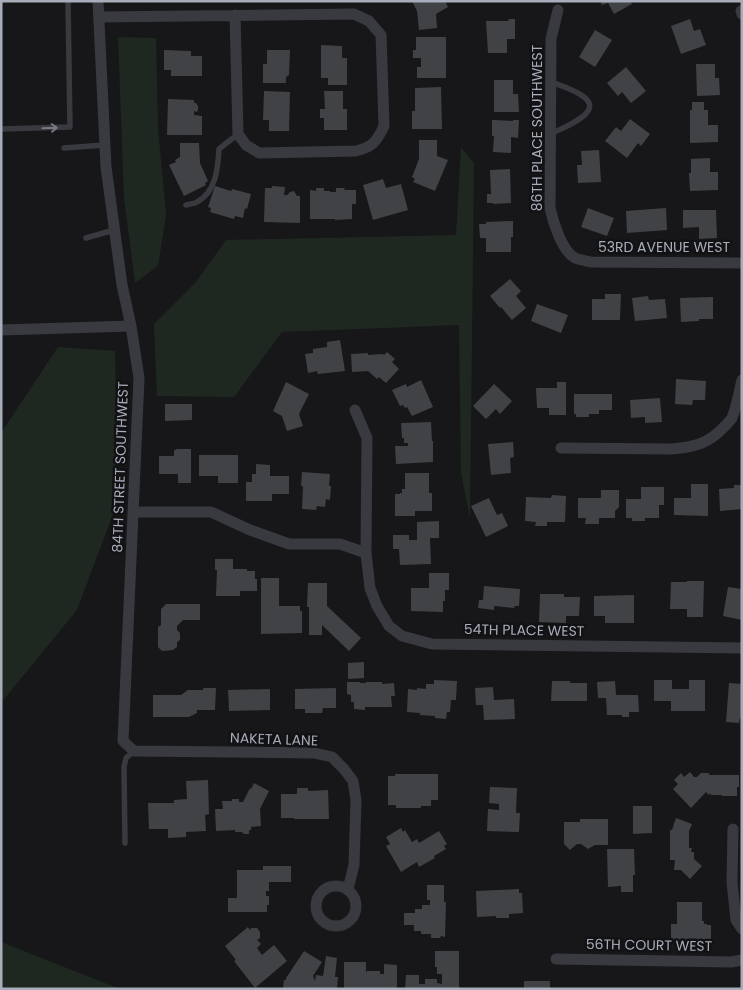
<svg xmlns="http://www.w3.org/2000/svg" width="743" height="990" font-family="Poppins,sans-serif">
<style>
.green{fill:#1e2820}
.building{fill:#414246}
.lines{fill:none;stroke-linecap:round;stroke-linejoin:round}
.service{stroke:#393a40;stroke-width:5.5}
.minor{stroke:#393a40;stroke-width:11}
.oneway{stroke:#767983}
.labels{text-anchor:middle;stroke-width:5;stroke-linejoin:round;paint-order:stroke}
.street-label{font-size:14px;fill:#a8adba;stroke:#121214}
</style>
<rect width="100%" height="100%" fill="#171719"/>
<path class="green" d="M118,37L156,38L158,128L166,215L158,266L135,283L124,197Z
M461,147L474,163L470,518L461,473L459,325L282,332L234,397L157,396L154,324L196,282L226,240L456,235Z
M58,347L115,351L118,501L77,610L1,703V433Z
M1,942L120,989H1Z"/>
<path class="building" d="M412,1H445L448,7L436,14L437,28L419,30L417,11Z
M600,1H630L632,4L614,14L608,3L602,5Z
M509,19H515V39H507V53H488L486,21H508Z
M690,19L694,31L700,29L706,45L681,54L671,26Z
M595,30L612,40L595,67L579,57Z
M416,37H446V78H417V67H421V58H413V50H416Z
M321,45L342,46V58H347V85H328V78H321Z
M164,50L191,51V56H202V76H171V70H164Z
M267,50H290L289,75L286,77V83H263V64H267Z
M696,64H715V78H719L720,95L697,96Z
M626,67L646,91L631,103L622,92L618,96L607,83Z
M494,80H513V94H518L519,112H494Z
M441,87L442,129H412V111H415V88Z
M264,91L290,92L289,131H269V120H263Z
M324,91H343V109H347V130H324V118H320V109H325Z
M168,99L194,100V103H196L198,106V110L197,112L194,111V115L202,116V135H167Z
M692,102H704V110H708V125H718V142L690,143V110H692Z
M630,119L650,134L641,146L638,143L627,158L605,141L616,127L621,131Z
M492,120L513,121V120H519L518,138L511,137V153L493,152L494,136H492Z
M419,140H437V156L448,160L435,191L413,182L415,179L412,177L419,159Z
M180,143H199L200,163L208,181L205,183L206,185L184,196L169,165L176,162L175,160L180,157Z
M599,150L601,182L578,183L577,165H582L581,151Z
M710,158V172H718V190L690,191L689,173H691V159Z
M510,169L511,203L493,204V203H487V194H491L490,170Z
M383,179L386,188L401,184L408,210L373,220L363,185Z
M215,186L231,191L232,189L251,194L247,209L245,208L243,218L235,216L234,219L210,212L211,208L208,207Z
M272,186L285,187L284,195H287L290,192L294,191L297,196H300V223L264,222L265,188H272Z
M316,188H324V191H330V192H336V188H345L344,190H356V204H352V219L335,220V219H310V190L316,191Z
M588,208L614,218L607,236L581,227Z
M666,208L667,230L627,233L626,211Z
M683,210H716L717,238L699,239V227L683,228Z
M513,221V237H511V252H486V238H480L479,224H486V222Z
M510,279L521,291L516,296L526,308L512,320L501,307L500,308L490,296Z
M605,294H621L620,320H592V299H605Z
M648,296L649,300L665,299L667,318L635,321L632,298Z
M713,297V319H699V321L681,322L680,298Z
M537,304L568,315L561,333L531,321Z
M340,340L345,371L318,374L317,371L308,373L305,354L313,353V349L327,347V342Z
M387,352L395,359L392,362L399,369L386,383L379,377L377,379L368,371L352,372L351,354L368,353V355L383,354L384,355Z
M676,379L706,381L705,400H693L692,405L675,404Z
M421,380L433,407L412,416L407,407L405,408L403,405L400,406L392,390L406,384L407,387Z
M286,382L309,394L299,414L303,426L287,431L282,416L273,411Z
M557,382H566V415H549V408H537L536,388H557Z
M494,384L512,401L500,414L496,409L486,419L473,406Z
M574,394H612V410H599V414H589V417H576V414H574Z
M660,398L662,422L645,423V417L631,418L630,400Z
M165,404H192V420L165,421Z
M431,422L432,441H433V462L396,464L395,446H408V443H404V438H402L401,423Z
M513,442L514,457L510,458L511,473L491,475L488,444Z
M176,449H191V483H178V474H159V456H174V451Z
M199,455H238V483H218V476H199Z
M256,464L270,465V476H289V494H272V501H246V482H252V474H256Z
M302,472L330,474L329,486H331L330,500L326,499L325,507L317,506L316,510L302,509L303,486H301Z
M405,473H429V493H432V511H415V516H395V494H400V493H402V489H405Z
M691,484H708V516L674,515V498H691Z
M734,485H742V509L720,511L719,489L734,488Z
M641,487H664V505H659V518H645V521H632V518H626V499H641Z
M601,490H619V507L615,511V518H599V524H585L586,518H578V498H601Z
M552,495L566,496L565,522H547V526H535L536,522L525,521L526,497L551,498Z
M489,498L497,515L502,513L508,526L486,537L471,506Z
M439,521V538H430L431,564L400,565L399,549H393V535H409V540H417V522Z
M215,559H233V569H247V571H255V579H257V591H240V596H216L217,570H215Z
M429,573H449V590H445V601H443V612L411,611V588H429Z
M261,578H279V606H300V611H302V633L261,634Z
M687,581H704L703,617H687V609H670L671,582H687Z
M308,583H327V606L361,638L349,651L322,625V635H309V607H307Z
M484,586L520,589L519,606H515L514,608L494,606V610L478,608L479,600H483Z
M728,587L742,589V620L723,616Z
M540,594H564V597H580L579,616H566V623L539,622Z
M634,595V623H605V616H594V596Z
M166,604H200V620H183L177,626V630L180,633V640L177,642V647L173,650L162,651L158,647V627L161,625V609Z
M364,662V678L348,679V663Z
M434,680L457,681L456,700H451L450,712H447L446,719L435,718V716L420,715V713L407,712L408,689L417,690V688L426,689V684H434Z
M654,680H672V689H689V680H705V711H671V701H654Z
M552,681H570V683H587V701H551Z
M615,681L616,695H638L639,712H629V717H622V715H607L606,698H598L597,682Z
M347,682H360V683H366V682H382V684L394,683L395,696H391L392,707H365V710L354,709V702H351V695L347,694Z
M729,683L742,684V718H740L739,723L726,722Z
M493,687L494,700L514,699L515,719L484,720L483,705H476L475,688Z
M203,688H216L215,710H197V713L189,717H153V695H181L188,690H203Z
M336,688V708H323L322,713H305V709H295V689Z
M270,689V710L229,711L228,690Z
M690,772L694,777H697L701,773H708L710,775H739V787H737V796H722V795H711L710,793L709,795L706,792L691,808L673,789L678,784L674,780L681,773L684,777Z
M395,774H438V800H431V806H421V808H396V805H388V776H395Z
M208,780L209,814L205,815L206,831L186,832V837L168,838V829H149L148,803H174V800L187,799L186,781Z
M254,783L269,791L260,809L261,826L251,827V830H249V834H244L242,832H235V830L216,831L215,809H223L222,801H232V799H239V802H243L250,788L251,789Z
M490,787L517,788L516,813H520L519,832L487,831L488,809L499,810V804L489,803Z
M297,788H308V791L328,790L329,819H294V818H281V794H297Z
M633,806H652V833L633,834Z
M676,818L692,824L689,831V848H692L691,852H694V859L702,866L690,879L681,870H674L675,860H670V830H672Z
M580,819H608V845H595L588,849L581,844H577L570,850L564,844V822H580Z
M401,828L403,832L405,830L412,842L417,839L419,843L439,831L447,844L444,846L446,849L434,856L435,858L419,867L417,862L401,872L386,846L390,844L386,837Z
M607,849H634L635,875H633V892H621V886L608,887Z
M263,866H291V882H269V891H266V896H269V905H267V912H228V898H237V870H263Z
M427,885H444V902H446L445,937L441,936L440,938H431V934H421V931H414V925H404V913H415V909H422V905H430V900H427Z
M519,889V893H522L523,913L509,914V918H496V916L477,917L476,891Z
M677,902H702V921H704V924H707V925H711V947H692V942H671V924H677Z
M248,927L250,930L251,928H257L260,932V938L257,940L261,944L257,948L262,955L274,945L287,961L255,988L234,961L236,960L225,946Z
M304,951L322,962L313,976L315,981L316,975L323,976L326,956L337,958L335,977H338L337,989H283L284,980H286V978Z
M435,951H459V989H405L406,975H419V984H425V979H437V983L442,984V974H437V967H435Z
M344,962H366V973L367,971H380V974H384V964L397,965V989H344Z
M524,981H550V989H524Z"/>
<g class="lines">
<path class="service" d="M1,129L70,127L68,1
M551,134C561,128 605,113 584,97C575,90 562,86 551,82
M64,148L105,145
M186,205C189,204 194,204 197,202C216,192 218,168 219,149L238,134
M86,238L114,230
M125,843L124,767L126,758L134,751"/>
<path class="minor" d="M98,1L106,167L122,285L131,326L139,378L123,741L134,751L314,753L332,757L344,769L353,781L356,800L354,865L348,889
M558,10L551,39L550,208C553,222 562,251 575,258C580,260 587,261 591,262L742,263
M741,11L742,14
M99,17L354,14L369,21L381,35L384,126C377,141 373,147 356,151L259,153L246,145L238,134L235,15
M1,330L131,326
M355,410L367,438L366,553L370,588L377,606L389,626L402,636L432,644L742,648
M561,448L672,449C694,447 708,444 724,427C727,424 730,421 732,418C737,406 739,392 742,380
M133,512H211L250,530L289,544H340L366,553
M733,829L732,882L736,920L742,929
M316 906a20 20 0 1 1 40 0a20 20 0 1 1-40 0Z
M556,959L731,962L742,960"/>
</g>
<defs><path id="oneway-shaft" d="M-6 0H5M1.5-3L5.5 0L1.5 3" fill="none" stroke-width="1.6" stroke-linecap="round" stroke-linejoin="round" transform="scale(1.25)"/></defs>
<use class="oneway" href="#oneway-shaft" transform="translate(50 128) rotate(-2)"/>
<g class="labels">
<g class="street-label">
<text transform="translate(537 128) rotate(-90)" y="5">86TH PLACE SOUTHWEST</text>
<text x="664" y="252">53RD AVENUE WEST</text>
<text transform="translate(120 467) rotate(-88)" y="5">84TH STREET SOUTHWEST</text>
<text transform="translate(524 630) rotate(1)" y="5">54TH PLACE WEST</text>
<text transform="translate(274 739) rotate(2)" y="5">NAKETA LANE</text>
<text transform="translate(649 945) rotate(1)" y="5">56TH COURT WEST</text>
</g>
</g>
<rect width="743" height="990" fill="none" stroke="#a8adba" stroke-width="5"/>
</svg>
